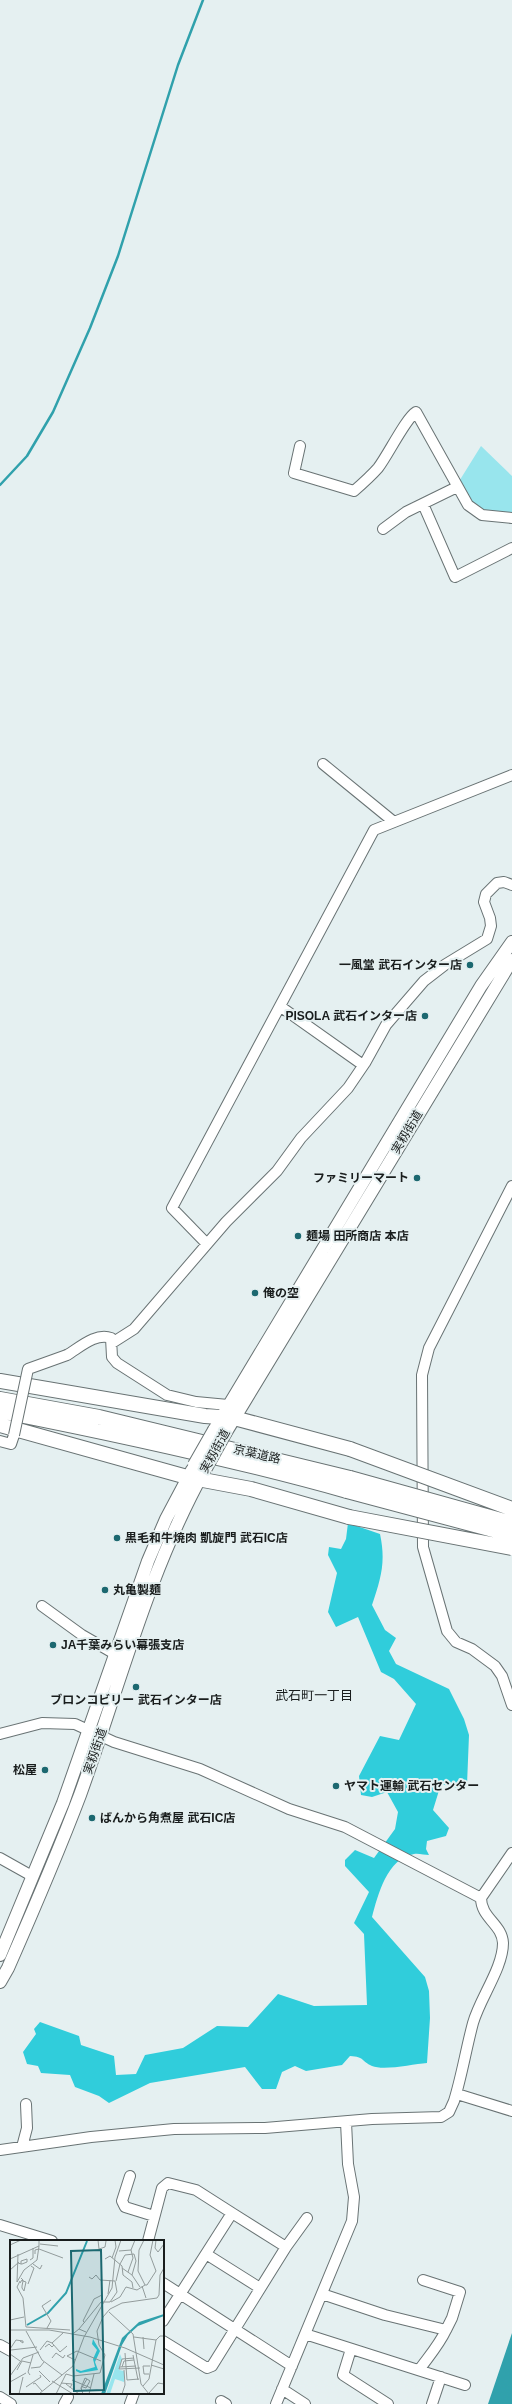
<svg xmlns="http://www.w3.org/2000/svg" width="512" height="2404" font-family="Arial,'Noto Sans JP',sans-serif">
<style>
.green{fill:#98e5ed}
.forest{fill:#30cddb}
.water{fill:#30a1ac}
.lines{fill:none;stroke-linecap:round;stroke-linejoin:round}
.stream{stroke:#30a1ac;stroke-width:2.5}
.minor-casing{stroke:#697374;stroke-width:12}
.major-casing{stroke:#697374;stroke-width:14}
.highway-casing{stroke:#697374;stroke-width:16}
.minor{stroke:#fff;stroke-width:10}
.major{stroke:#fff;stroke-width:12}
.highway{stroke:#fff;stroke-width:14}
.minor-bridge-casing{stroke:#697374;stroke-width:12;stroke-linecap:butt}
.major-bridge-casing{stroke:#697374;stroke-width:14;stroke-linecap:butt}
.highway-bridge-casing{stroke:#697374;stroke-width:16;stroke-linecap:butt}
.minor-bridge{stroke:#fff;stroke-width:10}
.major-bridge{stroke:#fff;stroke-width:12}
.highway-bridge{stroke:#fff;stroke-width:14}
.poi-dot{fill:#1c6870;stroke:#e5f0f1;stroke-width:1.5}
.labels{text-anchor:middle;stroke-width:4;stroke-linejoin:round;paint-order:stroke}
.poi-label{font-size:12px;font-weight:bold;fill:#191d1d;stroke:#e5f0f1;text-anchor:start}
.street-label{font-size:12px;fill:#191d1d;stroke:#e5f0f1}
.neighbourhood-label{font-size:13px;fill:#191d1d;stroke:#e5f0f1}
.inset-river{fill:none;stroke:#30a1ac;stroke-width:2}
.inset-road{fill:none;stroke:#939c9c;stroke-width:1}
.view{fill:#1c6870;fill-opacity:0.15;stroke:#1c6870;stroke-width:2}
.inset-edge{fill:none;stroke:#191d1d;stroke-width:2}
</style>
<rect width="100%" height="100%" fill="#e5f0f1"/>
<path class="green" d="M481,446L512,476V513C479,510 476,512 458,483Z"/>
<path class="forest" d="M348,1523L380,1534C386,1562 381,1578 372,1605L385,1630L396,1638L389,1651L396,1664L449,1689L464,1719L469,1735L467,1785L462,1789L441,1784L433,1810L449,1828L446,1836L427,1841L426,1849L429,1855C425,1855 418,1853 414,1854C387,1858 378,1895 372,1917L425,1977L429,1991L430,2018L427,2063C413,2064 384,2071 372,2066C361,2061 365,2057 350,2056L342,2065L306,2071L295,2066L282,2072L276,2089H262L245,2067L150,2083L109,2103L99,2096L75,2087L70,2075L41,2073L38,2066L27,2064L23,2052L36,2034L34,2029L40,2022L79,2036L81,2045L114,2056L116,2075L136,2074L145,2055L183,2048L217,2026L248,2027L278,1994L314,2006L367,2005L364,1934L354,1923L369,1892L345,1866V1860L355,1850L374,1858L395,1829L398,1812L387,1792L372,1797L361,1795L359,1776L380,1736L399,1740L416,1704L394,1679L381,1672L358,1617L336,1627L328,1612L337,1573L328,1555L329,1547L341,1549L346,1539Z"/>
<path class="water" d="M512,2333V2404H488Z"/>
<g class="lines">
<path class="stream" d="M0,485L27,456L53,412L90,328L118,256L178,65L203,0"/>
<defs>
<path id="minor" d="M300,446L294,473L354,491C362,484 371,476 378,468C388,455 406,418 416,412L468,505L482,515L512,518
M423,504L455,577L512,548
M383,529L406,512L457,487
M323,764L394,822
M281,1007L363,1065
M512,1186L429,1348L422,1375L423,1547L447,1631L456,1642L472,1649L495,1666L502,1676L512,1705
M207,1244L172,1208L374,830L512,775
M112,1343L134,1329L226,1222L277,1171L301,1138L348,1088L365,1063L386,1025L424,981L446,964L487,939L491,926L490,918L484,902L486,894L497,883L504,882L512,885
M67,1355C79,1348 96,1332 111,1338L112,1357L117,1363L167,1395L196,1402L228,1405
M0,1441L11,1444L14,1435
M42,1606L82,1635L115,1654
M0,1734L42,1723L75,1724L114,1742L200,1769L289,1809L345,1827L481,1898
M0,1858L32,1876
M457,2094L512,2111
M22,2147L27,2128L26,2104
M0,2150L91,2137L174,2129L265,2128L372,2119L441,2117L449,2112L454,2101C462,2075 466,2049 473,2023C480,1998 503,1968 503,1943C502,1924 481,1918 481,1898L512,1853
M130,2176L122,2201L125,2207L154,2216
M0,2225L52,2241
M148,2241L162,2188L168,2183L196,2190L232,2213L163,2321
M286,2247L307,2218
M206,2254L260,2288
M163,2283L292,2366
M322,2294L385,2315L446,2330L452,2318L460,2292L423,2280
M305,2334L465,2385
M163,2341L207,2368L212,2366L286,2247L232,2213
M0,2345L11,2351
M351,2349L343,2375L388,2404
M419,2370C429,2356 439,2345 446,2330
M282,2389L305,2404
M0,2397L11,2404
M221,2401L226,2404
M64,2404L68,2397
M130,2404L134,2393
M276,2404L352,2221L354,2197L348,2164L346,2122
M432,2404L441,2377"/>
<path id="major" d="M214,1430L481,986L512,942
M226,1432L512,960
M0,1955L63,1803L148,1561L166,1519L192,1470
M0,1982L8,1968C33,1911 58,1853 80,1795C119,1687 148,1572 204,1471"/>
<path id="highway" d="M0,1381L205,1416L234,1418L350,1449
M0,1399L99,1417L350,1478
M0,1411C116,1434 233,1459 347,1491
M0,1425L187,1477L251,1489L349,1517"/>
</defs>
<use href="#minor" class="minor-casing"/>
<use href="#major" class="major-casing"/>
<use href="#highway" class="highway-casing"/>
<use href="#minor" class="minor"/>
<use href="#major" class="major"/>
<use href="#highway" class="highway"/>
<defs>
<path id="minor-bridge" d="M14,1435L28,1369L67,1355"/>
<path id="major-bridge" d="M194,1465L214,1430
M206,1468L226,1432"/>
<path id="highway-bridge" d="M350,1449L512,1509
M350,1478L512,1523
M347,1491L512,1535
M349,1517L512,1548"/>
</defs>
<use href="#minor-bridge" class="minor-bridge-casing"/>
<use href="#major-bridge" class="major-bridge-casing"/>
<use href="#highway-bridge" class="highway-bridge-casing"/>
<use href="#minor-bridge" class="minor-bridge"/>
<use href="#major-bridge" class="major-bridge"/>
<use href="#highway-bridge" class="highway-bridge"/>
</g>
<g class="poi-dot">
<circle cx="470" cy="965" r="4"/>
<circle cx="425" cy="1016" r="4"/>
<circle cx="417" cy="1178" r="4"/>
<circle cx="298" cy="1236" r="4"/>
<circle cx="255" cy="1293" r="4"/>
<circle cx="117" cy="1538" r="4"/>
<circle cx="105" cy="1590" r="4"/>
<circle cx="53" cy="1645" r="4"/>
<circle cx="136" cy="1687" r="4"/>
<circle cx="45" cy="1770" r="4"/>
<circle cx="336" cy="1786" r="4"/>
<circle cx="92" cy="1818" r="4"/>
</g>
<g class="labels">
<g class="poi-label">
<text x="462" y="969" text-anchor="end">一風堂 武石インター店</text>
<text x="417" y="1020" text-anchor="end">PISOLA 武石インター店</text>
<text x="409" y="1182" text-anchor="end">ファミリーマート</text>
<text x="306" y="1240">麺場 田所商店 本店</text>
<text x="263" y="1297">俺の空</text>
<text x="125" y="1542">黒毛和牛焼肉 凱旋門 武石IC店</text>
<text x="113" y="1594">丸亀製麺</text>
<text x="61" y="1649">JA千葉みらい幕張支店</text>
<text x="136" y="1704" text-anchor="middle">ブロンコビリー 武石インター店</text>
<text x="37" y="1774" text-anchor="end">松屋</text>
<text x="344" y="1790">ヤマト運輸 武石センター</text>
<text x="100" y="1822">ばんから角煮屋 武石IC店</text>
</g>
<g class="street-label">
<text transform="translate(407 1132) rotate(-59)" y="4">実籾街道</text>
<text transform="translate(215 1451) rotate(-61)" y="4">実籾街道</text>
<text transform="translate(257 1454) rotate(13)" y="4">京葉道路</text>
<text transform="translate(95 1751) rotate(-71)" y="4">実籾街道</text>
</g>
<g class="neighbourhood-label">
<text x="314" y="1700">武石町一丁目</text>
</g>
</g>
<g transform="translate(10 2240)">
<rect width="154" height="154" fill="#e5f0f1"/>
<path d="M110,114L112,119L109,130L114,131V142L105,139L100,154H96Z" fill="#98e5ed"/>
<path d="M83,99L90,111L85,122L88,130L70,133L66,131V129L71,131L85,127L83,119L87,110L82,104Z" fill="#30cddb"/>
<path d="M154,74V76L128,86L118,95L112,105L95,154H91L112,98L129,82Z" fill="#30a1ac"/>
<path class="inset-river" d="M17,85L38,73L56,53L77,1"/>
<path class="inset-road" d="M88,0L89,9L95,7L96,1M146,0L145,8L148,12L154,4M30,4L48,6M0,5L11,0M109,11L121,10M8,14L7,42L14,30L27,20L29,6M25,14V10L29,9L53,18M102,18L106,7L105,0M0,19L29,6V0M95,19L100,16L112,26L113,35L122,42L123,48M20,20L23,18V8M8,23L11,24H12L17,22V19L11,21V24M23,24L30,29L32,25M110,24L115,15L124,14L126,21L122,35L130,47M112,28L122,35M0,30L9,22M118,32L123,18L121,10L125,0M10,41L7,47L13,58L16,87M106,41L110,24M10,43L12,40L13,41L16,42L14,51L12,48V46L13,41V40L11,38M18,44L24,28L21,26M135,45H137L146,31L140,15L143,0M132,46L136,58M98,54L100,40M101,62L110,57L116,47L127,50L135,45L128,31L129,10L134,0M99,72L123,94L131,144L139,154M0,80L14,77M75,83L73,81L84,59L92,55M16,87L60,90M37,88L41,81L32,66L41,60M69,89L91,62H100L107,52L105,41L90,40L86,35L82,39L79,37M0,90H39L80,97L115,108L154,125M16,91L32,120L52,135M64,93L69,89L76,92M124,97L146,100M133,97L134,109M42,103L50,112L57,106M35,107L39,104L42,107L44,105M0,109L6,100L13,101V103L10,101M1,110L27,107M30,110L37,101L42,103L53,93M115,113L117,140M0,114L10,121M123,115L128,140M42,118L46,113L53,118L55,115M124,118L112,119L109,129L130,128M65,120L57,116L67,111L91,121M141,125L154,129M110,127L126,126M112,127L114,121L124,120M21,128L30,127L34,122M7,130L12,121L21,123M29,131L40,142M139,134H134L133,126H140M20,135L18,132L23,115M0,136L13,118L29,112M62,140L81,148M117,140L129,139M42,141L63,154M0,142L16,133M51,143L62,144L60,148M23,144L25,143L32,151M56,144L69,154M133,146L139,139L146,100L150,96H154M16,147L31,137L30,135M73,147L76,148L80,141L77,139M71,149L77,139L75,138L71,148L73,154M139,153L148,143L154,144M9,154L13,137M29,154L63,126L74,97L102,48L105,17L111,0M46,154L56,134L63,136L90,133L95,115L89,105L87,91L93,77L100,69L112,63L147,58L149,55L150,35L154,28M79,154L84,134M112,154L115,145L114,130"/>
<path class="view" d="M91,10L94,150L64,151L61,11Z"/>
<rect width="154" height="154" class="inset-edge"/>
</g>
</svg>
